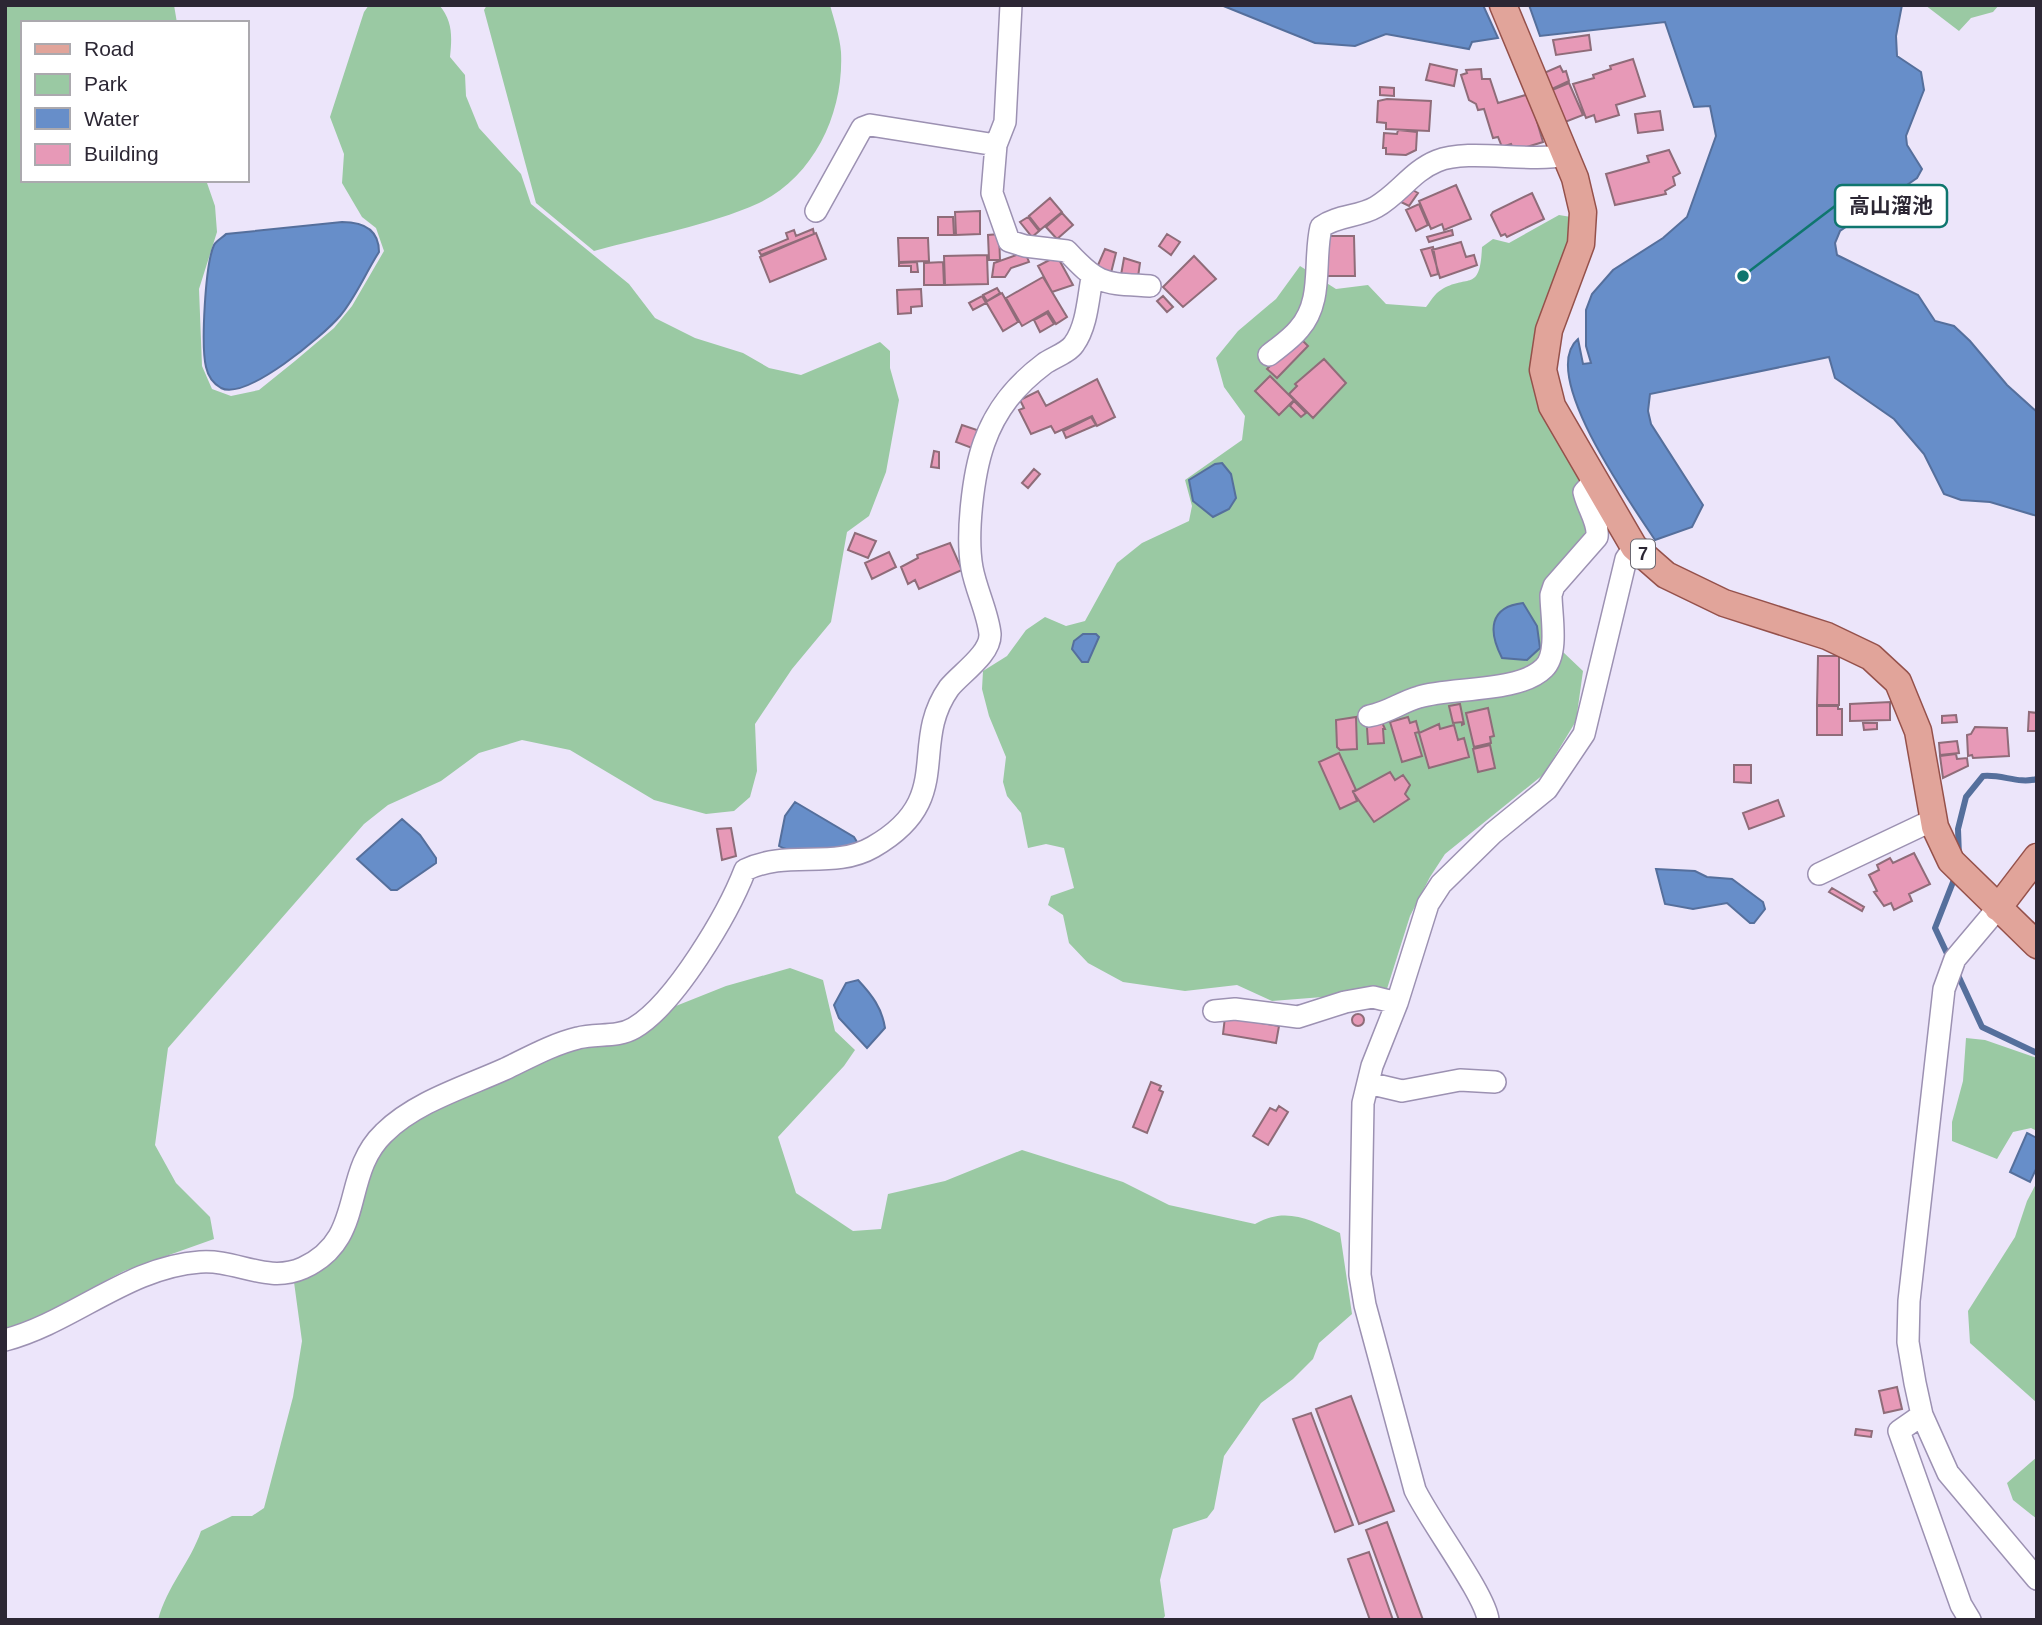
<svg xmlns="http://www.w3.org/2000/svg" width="2042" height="1625" font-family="Arial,'Noto Sans JP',sans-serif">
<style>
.green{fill:#9ac9a3}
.water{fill:#678ec9;stroke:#556f9c;stroke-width:2}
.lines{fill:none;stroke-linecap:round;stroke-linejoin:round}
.stream{stroke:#556f9c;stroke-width:6}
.building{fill:#e799b7;stroke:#8f6c79;stroke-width:2}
.minor-casing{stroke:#9c91b2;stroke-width:24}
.major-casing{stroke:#95514b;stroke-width:29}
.minor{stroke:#fff;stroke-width:21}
.major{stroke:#e1a49a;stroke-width:26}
.labels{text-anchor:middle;stroke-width:7;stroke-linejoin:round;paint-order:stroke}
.shield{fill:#fff;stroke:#6b6871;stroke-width:2}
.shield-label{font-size:18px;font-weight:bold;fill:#2c2734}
.leader{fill:none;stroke:#0f766e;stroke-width:2.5}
.callout-dot{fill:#0f766e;stroke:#fff;stroke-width:2.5}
.callout{fill:#fff;stroke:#0f766e;stroke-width:2.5}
.callout-label{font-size:21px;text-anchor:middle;font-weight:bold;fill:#2c2734}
</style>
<rect width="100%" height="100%" fill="#ece5fa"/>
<path class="green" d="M5,5H174L177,23H23V180H206L215,206L217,232L199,289L202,366L212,389L231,396L259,390L295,361L334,328L352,306L384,251L376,228L362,217L342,183L344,154L330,117L364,12L369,5H439C453,21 452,37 450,57L465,75L466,96L479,128L521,174L531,204L629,284L655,318L695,338L743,353L769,368L801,375L880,342L890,351V368L899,400L886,472L869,516L847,532L831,622L792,669L755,724L757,771L750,797L734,811L706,814L654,800L570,750L522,740L479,753L441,781L388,805L364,824L168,1048L155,1145L176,1183L210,1217L214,1239L124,1271L23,1325L5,1330Z
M487,5H830C834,20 840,37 841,52C844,112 815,176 759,203C708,226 648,236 594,251L536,203L484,10Z
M1925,5H1999L1993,12L1971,18L1959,31Z
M1559,215L1571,217L1572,234L1536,338L1579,478L1576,495L1587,529L1545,626L1563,652L1583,671L1576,721L1544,774L1445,854L1430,877L1410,916L1386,992L1272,1001L1237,985L1185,991L1123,982L1088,963L1069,943L1063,915L1048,905L1051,896L1074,888L1064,848L1046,844L1028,848L1021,813L1007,796L1003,782L1006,757L989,716L982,689L983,671L1007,656L1026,630L1045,617L1066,626L1085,621L1117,563L1142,543L1189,521L1192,506L1185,480L1242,440L1245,416L1224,387L1216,358L1238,331L1276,299L1300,266L1336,289L1368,285L1386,304L1426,307C1430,302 1435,293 1441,290C1468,273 1480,294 1482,247L1493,239L1509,243Z
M790,968L823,980L835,1031L855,1050L844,1066L778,1137L796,1193L853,1231L881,1229L888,1194L945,1181L1022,1150L1123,1182L1169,1205L1255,1224C1286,1206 1310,1220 1340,1233L1352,1314L1319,1343L1313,1359L1293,1379L1261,1403L1224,1456L1214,1509L1207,1518L1173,1529L1160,1580L1165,1616L1162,1620H158C167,1586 190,1563 201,1531L232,1516H252L264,1508L293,1397L302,1341L294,1282L337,1256L355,1229L365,1174L386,1138L421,1117L578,1045L726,986Z
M1966,1038L1985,1040L2037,1058V1131L2031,1128L2013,1132L1997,1159L1952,1141V1122L1963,1081Z
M2037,1182V1403L1970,1343L1968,1311L2015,1237L2027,1201Z
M2037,1457V1519L2013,1500L2007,1483Z"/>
<path class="water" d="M1221,5H1483L1498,38L1472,42L1469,49L1386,34L1355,46L1315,43Z
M1529,5H1902L1896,36L1897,56L1921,72L1924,90L1906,136L1907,145L1922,169L1917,178L1840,231L1835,243L1837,255L1918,295L1935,321L1954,326L1970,341L2007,385L2037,412V516L1990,502L1961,500L1944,494L1924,454L1894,419L1835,378L1829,357L1650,394L1648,411L1651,424L1703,505L1692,527L1655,540C1633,506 1537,374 1578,339L1583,364L1591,363L1586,346V310L1592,294L1613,270L1663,238L1687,217L1716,136L1710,106L1694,107L1665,22L1540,36Z
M342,222C363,222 379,229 379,252C366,272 356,297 340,316C324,335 246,401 221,388C214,384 208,376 206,367C201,346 205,265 214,245C216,241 222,238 226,234Z
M1222,463L1231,474L1236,498L1229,509L1213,517L1193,501L1189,480L1215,464Z
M1523,603L1537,626L1540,648L1527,660L1502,658C1488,631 1489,607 1523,603Z
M1083,634H1096L1099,637L1088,662H1082L1072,649L1074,641Z
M795,802L854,837L857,842C844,851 792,855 779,846L785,816Z
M402,819L420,835L436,858V863L397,890H391L357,859Z
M1656,869L1695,871L1707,877L1732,879L1763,902L1765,909L1754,923H1750L1727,903L1693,909L1665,904Z
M858,980C872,995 882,1008 885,1028L867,1048L839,1018L834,1005L846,983Z
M2027,1133L2037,1138V1167L2030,1182L2010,1172Z"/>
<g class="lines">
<path class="stream" d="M1959,856L1958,829L1966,797L1983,776C2002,774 2018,784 2037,779
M1950,960L1935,928L1955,877
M1957,973L1982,1027L2037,1053"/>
</g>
<path class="building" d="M1589,35L1591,50L1556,55L1553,40Z
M1633,59L1645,96L1616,105L1619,115L1596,122L1594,115L1586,118L1573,84L1594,78L1593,75L1611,69L1610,66Z
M1430,64L1457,70L1454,86L1426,80Z
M1560,66L1563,72L1566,71L1569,81L1552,89L1544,73Z
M1481,69L1482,79H1490L1498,103L1529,94L1543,142L1514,151L1511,144L1502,147L1498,137L1493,138L1484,109L1478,110L1476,104L1469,100L1461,75L1467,73L1466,70Z
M1569,83L1583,115L1565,122L1552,90Z
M1380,87L1394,88V96L1380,95Z
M1387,99L1431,101L1429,131L1386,129V123L1377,122L1378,101Z
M1660,111L1663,130L1638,133L1635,114Z
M1398,130L1417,132L1416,150L1406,155L1386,154V148H1383L1384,133L1397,134Z
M1669,150L1680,173L1673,177L1675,185L1665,191L1666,194L1615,205L1606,174L1649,162L1647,156Z
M1456,185L1471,219L1444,230L1442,224L1431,229L1419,201Z
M1409,188L1418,193L1409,206L1401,202Z
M1532,193L1544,219L1507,237L1505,234L1501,236L1491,215L1493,212Z
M1050,198L1062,212L1040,230L1029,216Z
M1419,204L1428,225L1416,231L1406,210Z
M980,211V234L956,235L955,212Z
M1062,213L1073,225L1057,239L1046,227Z
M938,217H953L954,235H938Z
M1028,217L1039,231L1032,237L1020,222Z
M813,229L814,234L761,255L759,251L788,239L786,233L794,230L796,236Z
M1452,230L1453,235L1429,242L1427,237Z
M816,233L826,259L770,282L760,257Z
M999,234L1000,260H989L988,235Z
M1167,234L1180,242L1171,255L1159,246Z
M1325,236H1354L1355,276H1325Z
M898,238H928L929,261L899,262Z
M1461,242L1466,257L1474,255L1477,265L1440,278L1432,250Z
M1433,247L1438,274L1431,276L1421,250Z
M1105,249L1116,253L1110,277L1095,272Z
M1025,252L1029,262L1011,268L1005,277H992L994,263Z
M987,255L988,284L945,285L944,256Z
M1057,256L1073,285L1052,292L1038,266Z
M1194,256L1216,279L1183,307L1163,287Z
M1124,258L1140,263L1138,277L1121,275Z
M917,262L918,272H911V266H899V263Z
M943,262L944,285H924V263Z
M1043,277L1067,317L1056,324L1048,311L1022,326L1006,298Z
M997,288L1000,293L987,301L983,295Z
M921,289L922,306L911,307V313L898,314L897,290Z
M1002,293L1018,322L1003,331L986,302Z
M982,296L986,303L973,310L969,303Z
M1163,296L1173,307L1167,312L1157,301Z
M1047,313L1054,324L1040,332L1034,320Z
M1299,337L1308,346L1277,378L1267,369Z
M1324,359L1346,383L1313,418L1289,394L1297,386L1295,384Z
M1270,376L1294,400L1279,415L1255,391Z
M1097,379L1115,417L1097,426L1092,416L1055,433L1051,426L1031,434L1019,410L1024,408L1020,400L1038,391L1046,406Z
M1294,401L1306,413L1301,417L1290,406Z
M1091,417L1096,425L1066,438L1063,431Z
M962,425L980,431L972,448L956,442Z
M934,451L939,452V468L931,467Z
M1034,469L1040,474L1028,488L1022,483Z
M855,533L876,541L868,558L848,550Z
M950,543L962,570L919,589L915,580L908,584L901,567L918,558L917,555Z
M889,552L896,567L872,579L865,563Z
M1818,656H1839V705H1817Z
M1890,702V720L1850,721V704Z
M1460,704L1464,724L1462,725V722L1453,723L1449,706Z
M1817,706H1838V709H1842V735H1817Z
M1488,708L1494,736L1490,737L1491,743L1474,747L1466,713Z
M2029,712L2037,713V731H2028Z
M1956,715L1957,722L1942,723V716Z
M1356,717L1357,749L1340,750L1337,747L1336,720Z
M1408,717L1410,723L1416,721L1419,732L1415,733L1422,756L1402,762L1390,722Z
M1381,720L1385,729H1383L1384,743L1368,744L1367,728L1371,721Z
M1863,723H1877V729L1864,730Z
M1439,724L1440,729L1454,725L1458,740L1464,738L1469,757L1429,768L1419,733Z
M1975,727L2007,728L2009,756L1973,758L1972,755L1968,756L1967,735L1971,734Z
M1957,741L1959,753L1940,755L1939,743Z
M1490,745L1495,768L1478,772L1473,749Z
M1339,753L1356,790L1353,791L1357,801L1340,809L1319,762Z
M1956,754L1957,759L1967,758L1968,766L1943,778L1940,756Z
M1734,765H1751V783L1734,782Z
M1390,772L1395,780L1403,775L1410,785L1405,794L1409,799L1374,822L1353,792Z
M1778,800L1784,816L1749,829L1743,813Z
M731,828L736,856L722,860L717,829Z
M1914,853L1930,884L1909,894L1912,901L1894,910L1891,903L1884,906L1874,892L1877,891L1869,875L1879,870L1877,865L1890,858L1893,863Z
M1832,888L1864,907L1862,911L1829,892Z
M1352 1020a6 6 0 1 1 12 0a6 6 0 1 1-12 0Z
M1225,1017L1279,1026L1276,1043L1223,1034Z
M1151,1082L1161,1086L1159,1090L1163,1092L1147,1133L1133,1127Z
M1279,1106L1288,1112L1268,1145L1253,1136L1270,1108L1276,1111Z
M1897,1387L1902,1409L1884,1413L1879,1391Z
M1351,1396L1394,1511L1359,1524L1316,1409Z
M1311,1413L1353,1525L1335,1532L1293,1419Z
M1856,1429L1872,1431L1871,1437L1855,1435Z
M1387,1522L1423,1620H1399L1366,1530Z
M1369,1552L1393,1620H1370L1348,1559Z"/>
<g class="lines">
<defs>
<path id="minor" d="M1011,5L1005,122L996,145L992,193L1009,241L1025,246L1067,251C1099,286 1104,283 1150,286
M816,211L862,128L870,125L996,145
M1269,355C1279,347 1291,339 1299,329C1324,301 1313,261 1321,227C1338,215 1359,217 1376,207C1399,194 1412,171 1437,161C1469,148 1527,163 1566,155
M1369,716C1388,713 1401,702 1419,697C1451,687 1519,693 1544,668C1559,654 1551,614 1551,595L1554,586L1597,537C1599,522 1587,507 1584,492L1595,480
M1819,874L1933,820
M1998,908L1955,959L1944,989L1909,1301L1908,1342L1915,1383L1922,1415L1948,1473L2037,1579
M1214,1011L1235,1009L1298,1017L1345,1002L1373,997L1397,1003
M1368,1083L1402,1091L1460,1080L1495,1082
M5,1340C73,1322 128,1267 200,1262C236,1259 267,1284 303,1268C367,1239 340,1175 384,1133C415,1102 465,1087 505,1069C528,1058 553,1044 578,1038C596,1033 617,1038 634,1028C675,1004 728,914 745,870C788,849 833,870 873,847C957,799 908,746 949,688C960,674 991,654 990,634C988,613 976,590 972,568C966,535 973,474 984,443C996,409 1016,385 1044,364C1052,358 1068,353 1074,344C1087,326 1088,299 1092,278
M1922,1415L1899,1431L1961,1605L1970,1620
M1488,1620C1486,1596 1429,1520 1415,1490L1365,1305L1360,1275L1363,1103L1372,1066L1397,1003L1428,904L1441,884L1493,833L1547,789L1584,734L1626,559L1634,547"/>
<path id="major" d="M1503,5L1575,178L1583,212L1581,244L1549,330L1543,370L1552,406L1634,547L1666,575L1724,603L1827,636L1871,657L1898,682L1918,731L1935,827L1951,861L2037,945
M1998,908L2037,857"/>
</defs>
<use href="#minor" class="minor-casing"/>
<use href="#major" class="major-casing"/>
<use href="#minor" class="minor"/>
<use href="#major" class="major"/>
</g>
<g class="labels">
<rect class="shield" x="1631" y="539.5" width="24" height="29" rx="5"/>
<g class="shield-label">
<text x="1643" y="560">7</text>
</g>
</g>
<path class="leader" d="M1743 276L1835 206"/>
<circle class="callout-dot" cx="1743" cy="276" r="7"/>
<rect class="callout" x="1835" y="185" width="112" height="42" rx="7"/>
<g class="callout-label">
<text x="1891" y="213">高山溜池</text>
</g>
<rect width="2042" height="1625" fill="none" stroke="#2c2734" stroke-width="14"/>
<rect x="21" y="21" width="228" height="161" fill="#ffffff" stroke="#aba9ae" stroke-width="2"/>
<rect x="35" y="44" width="35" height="10" fill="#e1a49a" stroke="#aba9ae" stroke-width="2"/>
<text x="84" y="56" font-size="21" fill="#2c2734">Road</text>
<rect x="35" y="74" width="35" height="21" fill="#9ac9a3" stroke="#aba9ae" stroke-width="2"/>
<text x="84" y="91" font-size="21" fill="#2c2734">Park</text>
<rect x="35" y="108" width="35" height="21" fill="#678ec9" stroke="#aba9ae" stroke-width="2"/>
<text x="84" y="126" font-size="21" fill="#2c2734">Water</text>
<rect x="35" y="144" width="35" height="21" fill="#e799b7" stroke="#aba9ae" stroke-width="2"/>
<text x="84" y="161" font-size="21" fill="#2c2734">Building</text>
</svg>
